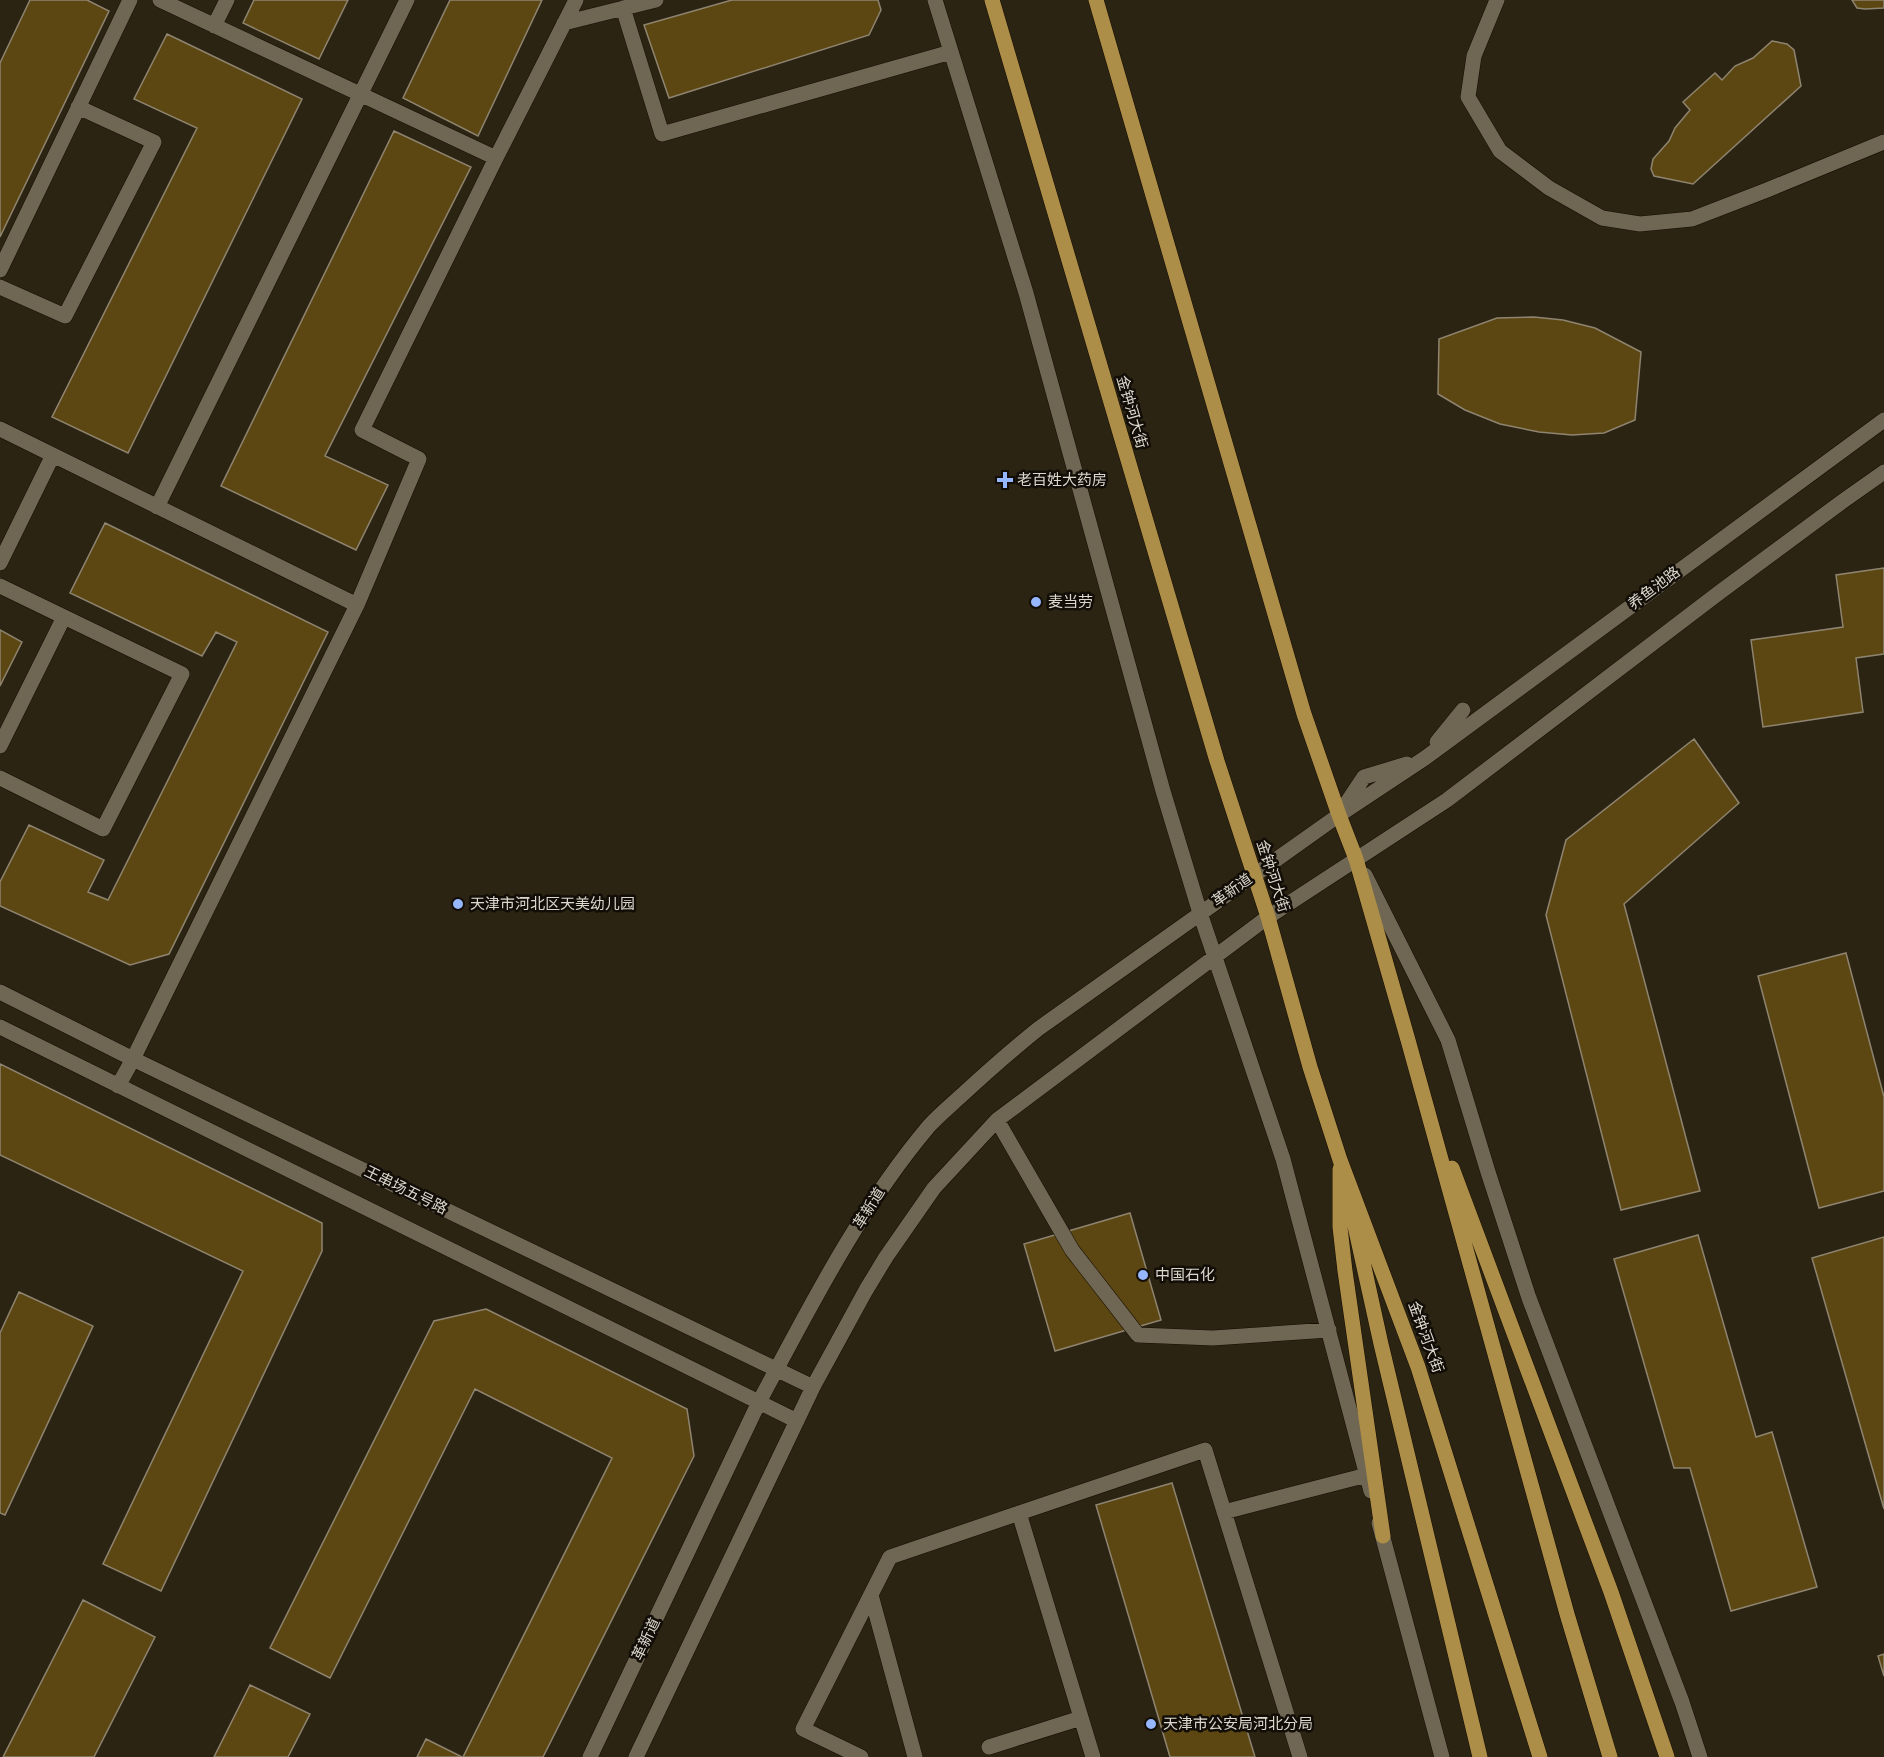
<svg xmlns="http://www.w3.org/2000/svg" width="1884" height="1757" font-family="'Public Sans','Noto Sans SC',sans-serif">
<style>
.building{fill:#5c4712;stroke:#8e8470;stroke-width:1.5}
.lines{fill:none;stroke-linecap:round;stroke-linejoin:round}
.minor-casing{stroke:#150d01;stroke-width:16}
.major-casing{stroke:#150d01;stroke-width:16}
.minor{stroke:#6f6653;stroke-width:15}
.major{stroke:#ad8e48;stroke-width:15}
.poi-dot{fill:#96b6fd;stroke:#120e07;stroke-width:2}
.labels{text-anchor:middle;stroke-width:5;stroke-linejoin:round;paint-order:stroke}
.street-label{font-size:15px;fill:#ddd8ce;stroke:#120e07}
.poi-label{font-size:15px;fill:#ddd8ce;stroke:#120e07;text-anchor:start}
</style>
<rect width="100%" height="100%" fill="#2c2413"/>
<path class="building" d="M30,0H87L109,11L0,237V63Z
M254,0H348L319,59L243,23Z
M450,0H542L478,136L403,98Z
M732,0H878L881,10L869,35L669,98L644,25Z
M1852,0H1884V8L1865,9L1857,8Z
M167,34L302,99L128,453L52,417L197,128L134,99Z
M1772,41L1787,44L1794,50L1801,86L1693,184L1654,176L1651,169L1653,159L1669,141L1675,128L1690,110L1683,102L1715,73L1722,80L1735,66L1753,58Z
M394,131L471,167L325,456L388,485L356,550L221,486Z
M1534,317L1563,320L1595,328L1641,352L1635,420L1604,433L1572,435L1539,432L1500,424L1465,410L1438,394L1439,339L1497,318Z
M105,523L328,632L169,954L130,965L0,906V882L29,825L104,860L88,892L108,900L237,642L216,632L202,656L70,593Z
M1884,568V654L1856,658L1863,712L1763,727L1751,640L1843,627L1836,575Z
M0,630L22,642L0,686Z
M1694,739L1739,803L1624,904L1700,1191L1621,1210L1546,915L1566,840Z
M1846,953L1884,1097V1191L1819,1208L1758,976Z
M0,1064L322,1223V1251L161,1591L103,1564L243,1271L0,1155Z
M1130,1213L1161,1320L1055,1351L1024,1244Z
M1698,1235L1756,1437L1772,1432L1817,1587L1731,1611L1690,1468H1674L1614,1259Z
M1884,1237V1509L1812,1258Z
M19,1292L93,1326L5,1515L0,1513V1333Z
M486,1309L687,1409L694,1456L543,1757H463L612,1458L475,1389L330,1678L270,1648L434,1321Z
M1172,1483L1255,1757H1170L1096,1505Z
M83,1600L155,1637L94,1757H3Z
M1884,1654V1676L1878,1656Z
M250,1685L310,1714L288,1757H214Z
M426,1739L462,1757H417Z"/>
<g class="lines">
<defs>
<path id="minor" d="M160,0L496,158
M935,0L1026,293L1163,791L1200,913L1283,1159L1371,1491
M1497,0L1474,56L1468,97L1500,151L1549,188L1602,218L1640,224L1692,219L1767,190L1884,142
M623,8L662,134L951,52
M564,23L656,0
M214,26L227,0
M0,270L130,0
M0,287L65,316L154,142L78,107
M0,429L357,605L133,1059L118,1086
M157,507L407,0
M0,563L53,455
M0,586L182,674L103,829L0,778
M357,605L419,459L362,430L496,158L576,0
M1437,742L1463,710
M0,746L64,617
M1344,807L1364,777L1407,764
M1365,875L1448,1040L1488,1172L1529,1298L1682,1702L1700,1757
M0,992L133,1059L813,1387
M0,1027L797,1421
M997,1120L1072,1250L1138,1335L1213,1338L1329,1330
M1224,1512L1367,1475
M1019,1513L1093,1757
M1379,1523L1442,1757
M871,1595L915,1757
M989,1747L1081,1718
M590,1757L759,1402C810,1307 859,1209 929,1126C939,1115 951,1105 962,1095C987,1072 1012,1050 1038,1029L1339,815L1425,758L1884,420
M636,1757L813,1387L866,1290L886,1257L934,1188L997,1120L1268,917L1447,800L1720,592L1843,501L1884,472
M861,1757L803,1729L890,1557L1205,1450L1300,1757"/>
<path id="major" d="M992,0L1217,761L1268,917L1310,1067L1340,1160L1418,1367L1540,1757
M1096,0L1304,714L1339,815L1356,859L1408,1040L1567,1614L1610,1757
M1452,1168L1611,1592L1667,1757
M1340,1169V1227L1345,1271L1383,1536
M1351,1208L1381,1344L1480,1757"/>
</defs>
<use href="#minor" class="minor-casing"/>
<use href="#major" class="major-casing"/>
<use href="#minor" class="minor"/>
<use href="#major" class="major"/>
</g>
<g class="poi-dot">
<path d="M1002 471h6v6h6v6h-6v6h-6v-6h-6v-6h6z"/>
<circle cx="1036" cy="602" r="6"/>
<circle cx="458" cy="904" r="6"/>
<circle cx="1143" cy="1275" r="6"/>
<circle cx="1151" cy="1724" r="6"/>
</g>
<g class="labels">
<g class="street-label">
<text transform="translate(1132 412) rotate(74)" y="5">金钟河大街</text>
<text transform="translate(1654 588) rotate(-37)" y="5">养鱼池路</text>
<text transform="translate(1273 876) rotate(72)" y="5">金钟河大街</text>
<text transform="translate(1232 890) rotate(-35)" y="5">革新道</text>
<text transform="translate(406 1190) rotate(26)" y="5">王串场五号路</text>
<text transform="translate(869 1208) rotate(-58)" y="5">革新道</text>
<text transform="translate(1426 1337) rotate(70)" y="5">金钟河大街</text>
<text transform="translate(646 1639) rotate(-64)" y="5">革新道</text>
</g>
<g class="poi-label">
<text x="1017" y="485">老百姓大药房</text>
<text x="1048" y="607">麦当劳</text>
<text x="470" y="909">天津市河北区天美幼儿园</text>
<text x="1155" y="1280">中国石化</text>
<text x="1163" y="1729">天津市公安局河北分局</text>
</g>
</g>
</svg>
